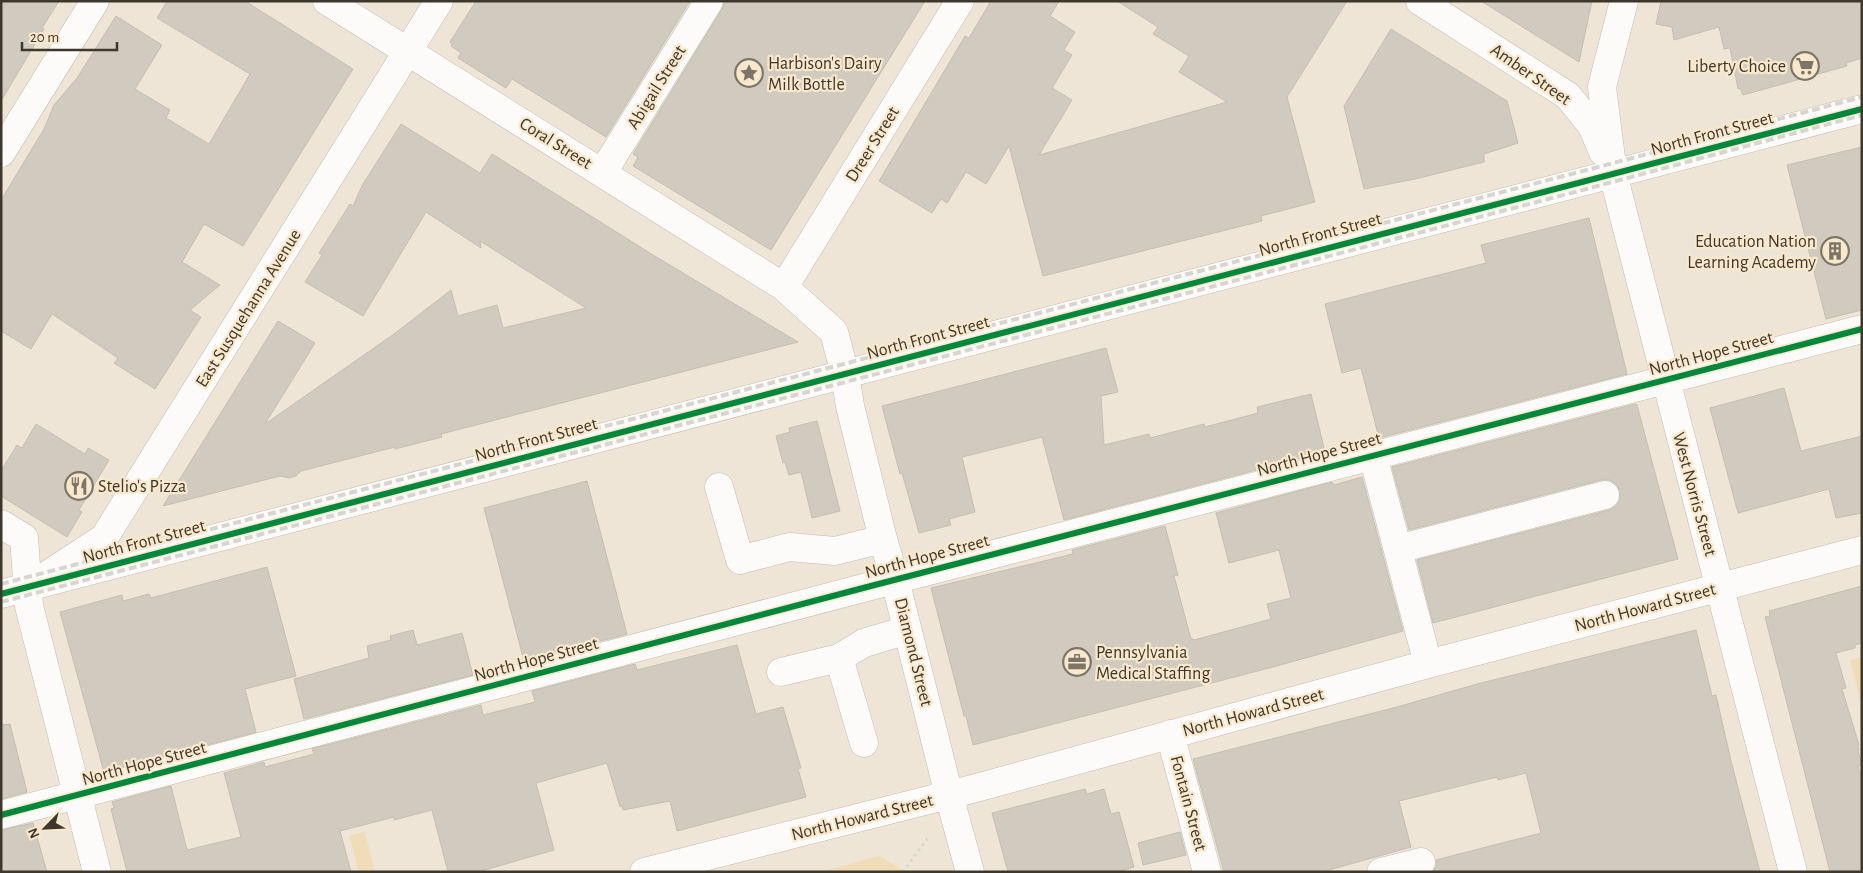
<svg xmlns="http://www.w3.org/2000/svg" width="1863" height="873" font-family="'Alegreya Sans',sans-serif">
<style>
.green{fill:#f1dcb8}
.building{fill:#d1cabe;stroke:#c5beb2}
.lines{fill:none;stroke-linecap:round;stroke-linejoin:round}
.minor-casing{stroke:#c3bcb0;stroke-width:29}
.path{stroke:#d7d4cf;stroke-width:3;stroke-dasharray:2.5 4;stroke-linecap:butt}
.minor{stroke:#fcfbf9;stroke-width:28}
.rail{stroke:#d8d5d0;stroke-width:4;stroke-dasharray:8 4;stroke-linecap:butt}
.cycleway-casing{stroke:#f9e8cb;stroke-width:9}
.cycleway{stroke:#00873e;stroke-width:6}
.labels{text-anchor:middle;stroke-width:4.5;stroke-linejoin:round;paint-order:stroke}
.poi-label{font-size:18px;fill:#3e382c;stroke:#f9e8cb;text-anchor:start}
.street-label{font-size:18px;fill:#3e382c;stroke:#f9e8cb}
</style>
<rect width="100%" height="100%" fill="#eee5d6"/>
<path class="green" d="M1862,657V707L1850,660Z
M364,832H365L375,872H359L349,836Z
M879,856L907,872H820Z"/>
<path class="building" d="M1,1H59L42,28L44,29L1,101Z
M167,1H245L353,69L243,246L204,224L182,262L220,285L190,310L201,317L155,389L114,363L118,358L52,314L31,349L1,331V200L44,129L54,105L77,78L116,16L162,45L135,89L170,110L166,118L209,144L250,74L157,18Z
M476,1H690L606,137L512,79L506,88L458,58L461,53L451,46L452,44L450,42Z
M725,1H925L771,250L633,166L638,157L633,154L722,9Z
M991,1H1059L1050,16L1075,32L1064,50L1072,55L1052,88L1072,100L1039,155L1227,102L1179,72L1189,56L1153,34L1158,27L1117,1H1347L1287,97L1315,202L1261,216L1262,221L1043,276L1009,146L986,184L966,172L947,203L941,199L932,213L879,181L965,36L969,38Z
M1481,1H1592L1579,62Z
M1661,1H1862V58L1846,63L1847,66L1743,95L1740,88L1738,89L1730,48L1724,49L1719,27L1674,40L1672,27L1656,24Z
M1391,29L1507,101L1518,143L1484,154V162L1415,179L1364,189L1344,106Z
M401,124L480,173L492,154L653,255L798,342L441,434L442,437L395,449V447L301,471L296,476L289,478L280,476L163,506L278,321L315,343L265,424L394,334L451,290L458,316L497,305L503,328L586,308L480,241L481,248L426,212L363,316L305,282L322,255L319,253L350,204L353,206L363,184Z
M1862,147V310L1826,319L1787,165Z
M1589,218L1627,374L1379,438L1361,368L1342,373L1325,304L1486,263L1481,245Z
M1106,348L1118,392L1101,396L1104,445L1149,434L1150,438L1204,424L1205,427L1258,413L1257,407L1311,394L1325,452L1064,520L1042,437L962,457L975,512L949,519L951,525L919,533L902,473L900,474L882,406Z
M1784,388L1801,451L1862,436V513L1836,518L1829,489L1738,513L1710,408Z
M1635,404L1637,405L1678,559L1433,623L1417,560L1609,510L1616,506L1620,500V491L1616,484L1610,480H1601L1409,530L1392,467Z
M817,421L840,511L812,518L801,472L789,475L785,462L783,463L776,436L790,432L789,428Z
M36,424L85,454L88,448L109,460L79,510L82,512L67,537L1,496V471L17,445L22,448Z
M1362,477L1403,631L1273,667L973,745L966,716H964L931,588L1073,554L1072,550L1165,526L1178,575L1174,576L1191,639H1193L1194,640L1271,619L1267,604L1291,598L1279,550L1229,563L1216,513L1332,482L1334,485Z
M587,481L627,634L524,661L484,508Z
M267,567L296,676L245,689L256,732L104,772L60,612L122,595L123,601L149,594L151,598Z
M1862,586V643L1855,645V648L1836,653L1846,688L1842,689L1859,745H1858L1859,751H1858L1862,765L1858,766L1862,778V872H1830L1765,617L1770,616L1769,611Z
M413,630L417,645L462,633L473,675L304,719L294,679L369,658L367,646L391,640L390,636Z
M1696,630L1712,696L1716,695L1731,761L1760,872H1433L1436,867V860L1541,833L1526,773L1498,780L1497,777L1399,801L1411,847L1322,872H1224L1193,759L1397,707L1477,684Z
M737,645L756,714L783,707L801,768L798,769L806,797L677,831L670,801L623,810L622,806L620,807L607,763L536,783L554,850L478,872H448L432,810L394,820V817L340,831L351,872H127L111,809L114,808L112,802L171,786L187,850L241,837L224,773L264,762L265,767L314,754L312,749L481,705L483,715L535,702L532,691L635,664L637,670Z
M10,724L27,792L1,799V725Z
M1085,789L1087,794L1104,789L1111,814L1119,812L1134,867L1117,872H1008L992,813Z
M33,823L47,872H1V830Z
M1180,832L1186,855L1143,865L1138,843Z"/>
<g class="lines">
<defs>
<path id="minor" d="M327,1L784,287L834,332L845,374L850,406L883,539L895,580L949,795L970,872
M1420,1L1568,96L1592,126L1603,152
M1624,1L1602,87L1613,174L1793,872
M1,153L95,1
M603,172L709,1
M784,287L960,1
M1373,456L1428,664
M719,487L740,560L789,547L835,551L883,539
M1,524L24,538L29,606L97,872
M1398,549L1605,495
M49,574L104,538L439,1
M1,594L1862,109
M839,658L864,743
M781,672L839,658L864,643L907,630
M1170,734L1207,872
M1,815L867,587L1862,329
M644,872L976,788L1428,664L1862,550
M1381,872L1421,862"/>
</defs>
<use href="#minor" class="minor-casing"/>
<path class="path" d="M903,872L929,836"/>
<use href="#minor" class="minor"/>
<path class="rail" d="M1,584L1602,166L1862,97
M1,602L1575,192L1862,115"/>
<defs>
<path id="cycleway" d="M1,594L1862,109
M1,815L867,587L1862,329"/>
</defs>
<use href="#cycleway" class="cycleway-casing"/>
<use href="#cycleway" class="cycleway"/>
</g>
<defs>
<symbol id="supermarket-ring" viewBox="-11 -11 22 22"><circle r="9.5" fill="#f9e8cb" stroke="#7c7568" stroke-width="1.5"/><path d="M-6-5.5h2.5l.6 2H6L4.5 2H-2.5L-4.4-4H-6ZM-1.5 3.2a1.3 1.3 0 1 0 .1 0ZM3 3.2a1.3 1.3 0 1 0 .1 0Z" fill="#7c7568"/></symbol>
<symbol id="sight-ring" viewBox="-11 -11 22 22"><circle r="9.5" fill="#f9e8cb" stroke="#7c7568" stroke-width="1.5"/><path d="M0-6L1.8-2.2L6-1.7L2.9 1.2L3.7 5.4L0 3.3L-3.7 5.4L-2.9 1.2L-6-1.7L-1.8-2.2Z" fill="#7c7568"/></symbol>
<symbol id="building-ring" viewBox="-11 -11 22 22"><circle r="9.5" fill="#f9e8cb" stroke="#7c7568" stroke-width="1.5"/><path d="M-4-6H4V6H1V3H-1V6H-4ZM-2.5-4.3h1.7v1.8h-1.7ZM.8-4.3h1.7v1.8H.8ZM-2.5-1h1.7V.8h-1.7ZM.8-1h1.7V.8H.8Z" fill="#7c7568"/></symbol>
<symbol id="restaurant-ring" viewBox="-11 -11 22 22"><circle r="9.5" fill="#f9e8cb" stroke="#7c7568" stroke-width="1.5"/><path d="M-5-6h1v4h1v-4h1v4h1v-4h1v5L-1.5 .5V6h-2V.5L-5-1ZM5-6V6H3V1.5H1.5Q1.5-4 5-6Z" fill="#7c7568"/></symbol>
<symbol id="office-ring" viewBox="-11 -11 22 22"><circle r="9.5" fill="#f9e8cb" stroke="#7c7568" stroke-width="1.5"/><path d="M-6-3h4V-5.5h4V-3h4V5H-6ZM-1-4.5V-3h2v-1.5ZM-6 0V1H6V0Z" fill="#7c7568"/></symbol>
</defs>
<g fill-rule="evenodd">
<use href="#supermarket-ring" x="1789" y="50" width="32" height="32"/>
<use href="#sight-ring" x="733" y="57" width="32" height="32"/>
<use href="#building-ring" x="1819" y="235" width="32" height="32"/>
<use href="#restaurant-ring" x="63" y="470" width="32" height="32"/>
<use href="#office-ring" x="1061" y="646" width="32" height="32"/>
</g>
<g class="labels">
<g class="poi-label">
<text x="768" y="69">Harbison's Dairy<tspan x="768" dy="21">Milk Bottle</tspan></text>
<text x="1786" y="72" text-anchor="end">Liberty Choice</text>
<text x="1816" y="247" text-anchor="end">Education Nation<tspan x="1816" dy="21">Learning Academy</tspan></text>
<text x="98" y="492">Stelio's Pizza</text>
<text x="1096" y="658">Pennsylvania<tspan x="1096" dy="21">Medical Staffing</tspan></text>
</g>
<g class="street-label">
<text transform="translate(1531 74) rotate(35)" y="6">Amber Street</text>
<text transform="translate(656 87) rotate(-58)" y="6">Abigail Street</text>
<text transform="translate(1712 133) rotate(-15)" y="6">North Front Street</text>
<text transform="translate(556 143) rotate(32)" y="6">Coral Street</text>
<text transform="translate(872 144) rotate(-58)" y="6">Dreer Street</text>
<text transform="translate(1320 234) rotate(-15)" y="6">North Front Street</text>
<text transform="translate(248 308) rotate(-58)" y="6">East Susquehanna Avenue</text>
<text transform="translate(928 337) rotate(-15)" y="6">North Front Street</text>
<text transform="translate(1711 353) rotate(-15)" y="6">North Hope Street</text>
<text transform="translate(536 439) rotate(-15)" y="6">North Front Street</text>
<text transform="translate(1319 454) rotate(-15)" y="6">North Hope Street</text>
<text transform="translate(1695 494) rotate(75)" y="6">West Norris Street</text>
<text transform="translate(144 541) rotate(-15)" y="6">North Front Street</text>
<text transform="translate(927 556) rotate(-15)" y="6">North Hope Street</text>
<text transform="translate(1645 607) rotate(-15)" y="6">North Howard Street</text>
<text transform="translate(914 652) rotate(76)" y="6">Diamond Street</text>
<text transform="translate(536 659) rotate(-15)" y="6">North Hope Street</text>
<text transform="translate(1253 712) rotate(-15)" y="6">North Howard Street</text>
<text transform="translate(144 763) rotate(-15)" y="6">North Hope Street</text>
<text transform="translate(1189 803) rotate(75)" y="6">Fontain Street</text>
<text transform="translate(862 817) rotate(-14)" y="6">North Howard Street</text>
</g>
</g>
<rect width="1863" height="873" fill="none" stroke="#3e382c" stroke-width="5"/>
<g transform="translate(45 828) rotate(246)" stroke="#f9e8cb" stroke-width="4" paint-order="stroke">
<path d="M0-4L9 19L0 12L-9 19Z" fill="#3e382c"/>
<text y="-8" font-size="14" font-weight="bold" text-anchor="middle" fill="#3e382c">N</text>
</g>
<path d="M22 42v8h95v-8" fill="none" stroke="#3e382c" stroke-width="2.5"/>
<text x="30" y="42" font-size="15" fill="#3e382c" stroke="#f9e8cb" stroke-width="4" paint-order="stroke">20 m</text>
</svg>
